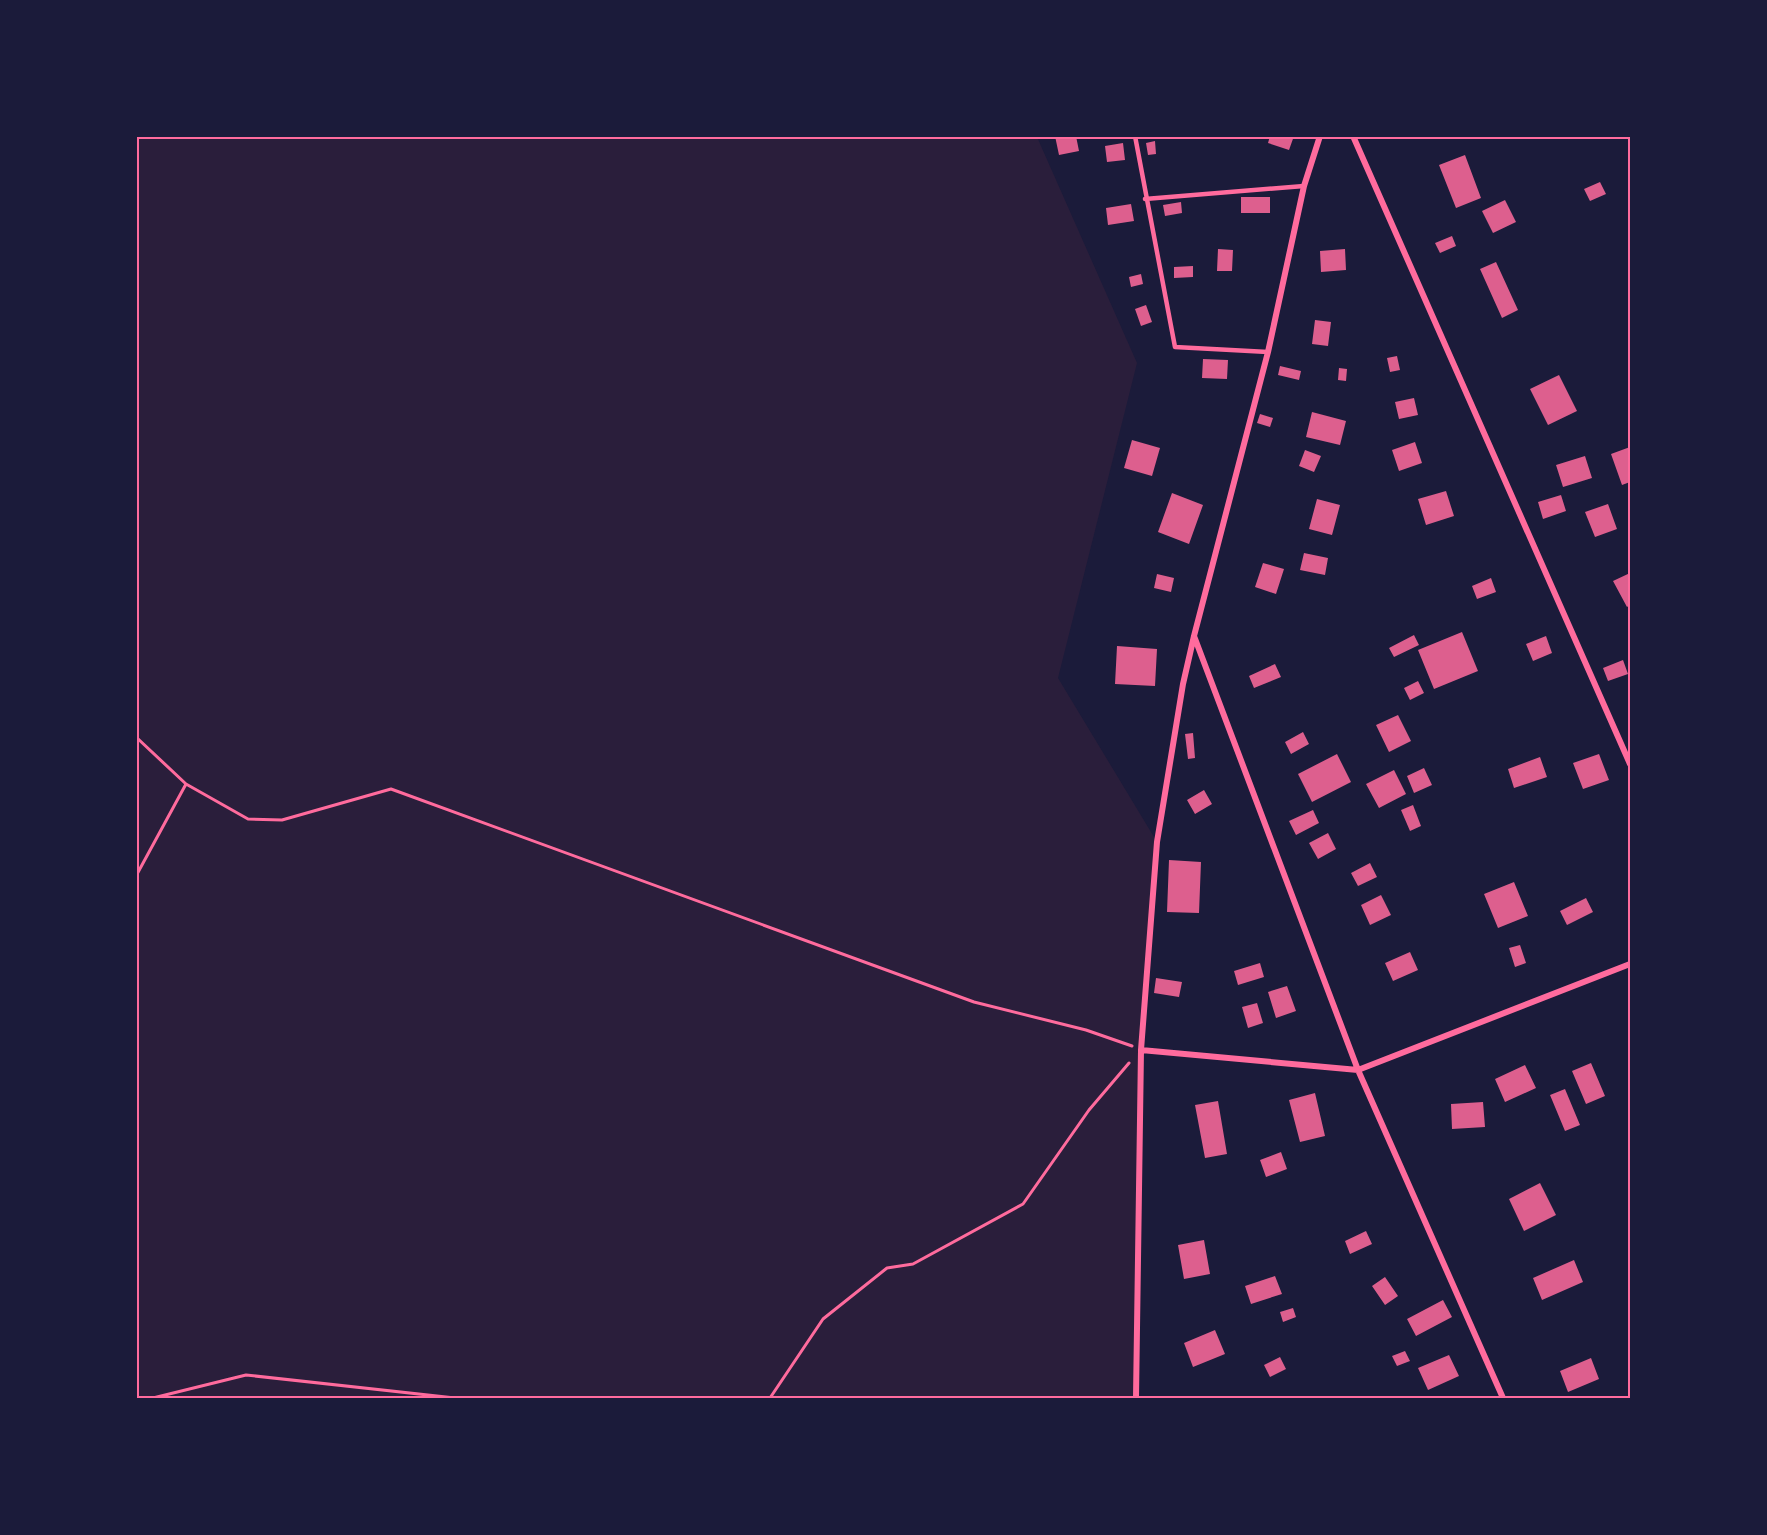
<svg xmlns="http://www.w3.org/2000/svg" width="1767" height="1535" font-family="'Exo 2',sans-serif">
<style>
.green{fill:#2a1e3b}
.building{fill:#dd5f8e}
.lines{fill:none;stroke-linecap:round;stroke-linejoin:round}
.path{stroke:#ff6b9d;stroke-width:3}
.service{stroke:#ff6b9d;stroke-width:4.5}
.minor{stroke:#ff6b9d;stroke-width:6}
.neatline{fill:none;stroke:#ff6b9d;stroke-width:2}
</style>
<rect width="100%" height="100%" fill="#1b1b3a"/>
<path class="green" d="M137,137H1037L1137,363L1058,678L1157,842L1141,1050L1136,1398H137Z"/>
<path class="building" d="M1055,136H1076L1079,151L1059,155Z
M1270,136H1294L1289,150L1268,143Z
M1155,141L1156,154L1148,155L1146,143Z
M1123,143L1125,160L1107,162L1105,146Z
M1465,155L1481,198L1456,208L1439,165Z
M1600,182L1606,194L1590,201L1584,189Z
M1241,197H1270V213H1241Z
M1505,200L1516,222L1493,233L1482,211Z
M1181,202L1182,213L1165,216L1163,205Z
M1131,204L1134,221L1108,225L1106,208Z
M1452,236L1456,246L1440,253L1435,243Z
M1218,249L1233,250L1232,271H1217Z
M1345,249L1346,270L1321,272L1320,251Z
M1496,262L1518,310L1502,318L1480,269Z
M1193,266V277L1174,278V267Z
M1141,274L1143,284L1131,287L1129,277Z
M1146,305L1152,322L1141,326L1135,309Z
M1315,320L1331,322L1328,346L1312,344Z
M1397,356L1400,370L1390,372L1387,358Z
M1203,359L1228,360L1227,379L1202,378Z
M1280,366L1301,371L1299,380L1278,375Z
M1339,368L1347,369L1346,381L1338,380Z
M1559,375L1577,411L1548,425L1530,389Z
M1414,398L1418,415L1399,419L1395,402Z
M1312,412L1346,421L1340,445L1306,437Z
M1260,414L1273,418L1270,427L1257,423Z
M1132,440L1160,448L1152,476L1124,468Z
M1415,442L1422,463L1399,471L1392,450Z
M1630,447V482L1622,485L1611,454Z
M1305,450L1321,456L1314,472L1299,466Z
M1585,456L1592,478L1563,487L1556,465Z
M1446,491L1454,516L1426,525L1418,499Z
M1172,493L1203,505L1189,544L1158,532Z
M1561,495L1566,511L1543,519L1538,502Z
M1317,499L1340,505L1332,535L1309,529Z
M1608,504L1617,529L1595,537L1585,512Z
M1304,553L1328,558L1325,575L1300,570Z
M1263,563L1284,569L1276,594L1255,587Z
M1630,573V605L1627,607L1613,581Z
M1157,574L1174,578L1171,592L1154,588Z
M1491,578L1496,592L1477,599L1472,586Z
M1462,632L1478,671L1434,689L1418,650Z
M1414,635L1419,645L1394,657L1389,648Z
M1546,636L1552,653L1533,661L1526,644Z
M1117,646L1157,649L1155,686L1115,684Z
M1623,660L1628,674L1608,681L1603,668Z
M1275,664L1281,677L1254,688L1249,676Z
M1418,681L1424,693L1410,700L1404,688Z
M1398,715L1411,741L1389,752L1376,725Z
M1303,732L1309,744L1291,754L1285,742Z
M1193,733L1195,758L1188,759L1185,734Z
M1337,754L1351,782L1312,802L1298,774Z
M1599,754L1609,780L1583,789L1573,763Z
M1540,757L1547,777L1514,788L1508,769Z
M1424,768L1432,785L1414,793L1407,776Z
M1394,770L1406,794L1379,808L1366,784Z
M1204,790L1212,804L1195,814L1187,800Z
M1413,805L1421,826L1410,831L1401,810Z
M1313,810L1319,823L1296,835L1289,821Z
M1328,833L1336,849L1318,859L1309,843Z
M1169,860L1201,862L1199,913L1167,912Z
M1370,863L1377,877L1358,886L1351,873Z
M1514,882L1528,916L1498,928L1484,894Z
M1381,895L1391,915L1370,925L1361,905Z
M1586,898L1593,912L1567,925L1560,911Z
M1520,945L1526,963L1515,967L1509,948Z
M1410,952L1418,970L1393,981L1385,963Z
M1260,963L1264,977L1238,985L1234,971Z
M1156,978L1182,982L1179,997L1154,993Z
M1287,986L1296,1011L1276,1018L1268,992Z
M1257,1003L1263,1023L1248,1028L1242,1007Z
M1591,1063L1605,1096L1586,1104L1572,1071Z
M1525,1065L1536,1088L1505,1102L1495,1079Z
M1565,1089L1580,1125L1565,1131L1550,1095Z
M1315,1093L1325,1136L1300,1142L1289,1100Z
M1218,1101L1227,1154L1205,1158L1195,1105Z
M1483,1102L1485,1127L1452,1129L1451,1104Z
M1281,1152L1287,1169L1266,1177L1260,1160Z
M1540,1183L1556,1215L1524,1231L1509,1199Z
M1366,1231L1372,1244L1350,1254L1345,1241Z
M1204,1240L1210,1274L1184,1279L1178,1245Z
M1574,1260L1583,1282L1542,1300L1533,1278Z
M1275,1276L1282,1294L1251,1304L1245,1286Z
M1385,1277L1398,1296L1385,1305L1372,1286Z
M1443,1300L1452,1317L1416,1336L1407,1319Z
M1293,1308L1296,1317L1283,1322L1280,1312Z
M1215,1330L1225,1354L1193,1367L1184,1343Z
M1405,1351L1410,1361L1397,1366L1392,1356Z
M1449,1355L1459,1376L1428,1390L1418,1368Z
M1280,1357L1286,1369L1270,1377L1264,1365Z
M1591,1358L1599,1379L1568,1392L1560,1371Z"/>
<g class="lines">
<path class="path" d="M136,737L186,784L248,819L282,820L391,789L974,1002L1086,1030L1132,1046
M136,876L186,784
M153,1398L246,1375L455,1398
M770,1398L823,1319L887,1268L913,1264L1023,1204L1089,1110L1129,1063"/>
<path class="service" d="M1135,136L1175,347L1268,352
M1145,199L1304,186"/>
<path class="minor" d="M1353,136L1630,764
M1194,636L1358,1070L1503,1398
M1141,1050L1358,1070L1630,964
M1136,1398L1141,1050L1157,842L1183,684L1194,636L1268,352L1304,186L1320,136"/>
</g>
<rect width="1767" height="1535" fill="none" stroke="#1b1b3a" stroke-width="276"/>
<rect x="138" y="138" width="1491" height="1259" class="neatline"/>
</svg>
